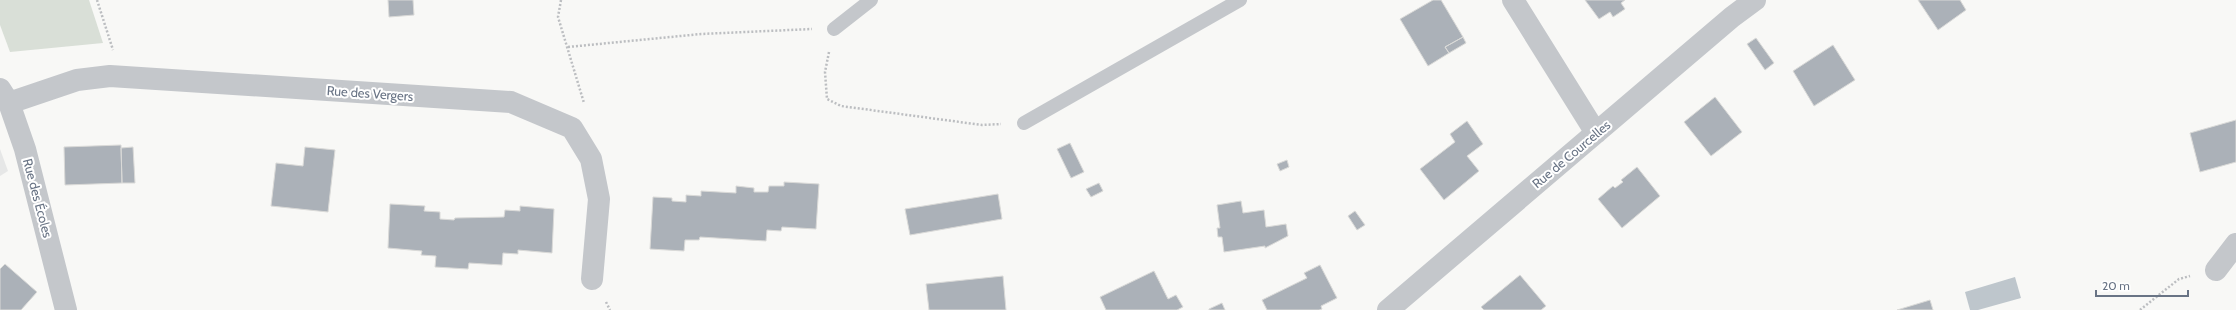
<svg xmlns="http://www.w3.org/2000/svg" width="2236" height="310" font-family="Cabin,sans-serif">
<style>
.built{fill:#e6e7e7}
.green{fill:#d9dfd7}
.water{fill:#bec6cc}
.building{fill:#abb1b8;stroke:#dadad8}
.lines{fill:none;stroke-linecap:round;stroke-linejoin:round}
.path{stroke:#bcbec1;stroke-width:2.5;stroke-dasharray:2 2;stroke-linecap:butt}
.lane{stroke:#c4c7cb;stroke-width:14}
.street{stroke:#c4c7cb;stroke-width:22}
.labels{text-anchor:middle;stroke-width:4;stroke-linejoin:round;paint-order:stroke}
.street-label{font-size:13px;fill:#697485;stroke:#fff}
</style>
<rect width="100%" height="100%" fill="#f8f8f6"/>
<path class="built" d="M0,149L8,171L0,176Z"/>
<path class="green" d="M0,0H89L103,43L10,52L0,25Z"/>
<path class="water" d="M2015,277L2021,298L1978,310H1970L1965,292Z"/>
<path class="building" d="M388,0H413L414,15L389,17Z
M1433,0H1441L1463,37L1445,47L1449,53L1428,66L1400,19Z
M1585,0H1625L1621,3L1625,9L1613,17L1610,12L1599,19Z
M1918,0H1960L1966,10L1938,30Z
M1463,37L1466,43L1449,53L1445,47Z
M1756,38L1774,63L1765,70L1747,44Z
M1833,45L1855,80L1814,106L1793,71Z
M1715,97L1742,132L1711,156L1684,122Z
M2236,120V162L2200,172L2190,133Z
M1467,121L1483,144L1467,156L1479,171L1444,200L1420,169L1455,142L1450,134Z
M1070,143L1084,172L1071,178L1057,149Z
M121,145L122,183L65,185L64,147Z
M133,147L135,183H122L121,148Z
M305,147L335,150L328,212L271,206L276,163L303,166Z
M1287,160L1289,167L1280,171L1277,164Z
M1637,167L1660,196L1622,228L1598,199L1613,186L1615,188L1623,182L1621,180Z
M784,182L819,184L816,229L782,227L781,231L767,230L766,241L700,237L699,240H685L684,251L650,249L653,197L672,198V201L686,202V195L701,196V191L736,193V186L754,188V192H768L769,186H784Z
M1099,183L1103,191L1091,197L1086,189Z
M998,194L1002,219L910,235L905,209Z
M1241,201L1243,213L1264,210L1266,227L1286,224L1288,236L1265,248V246L1224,252L1222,237H1218L1217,228H1220L1217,205Z
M390,204L425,206L424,211L440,212V219L454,220L455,218L504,217L505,210L520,211V206L554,209L552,253L518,250V254L503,253L502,265L469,263L468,269L435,267L436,256L421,255L422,251L388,248Z
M1355,211L1365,225L1357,230L1348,216Z
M5,264L37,292L21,310H0V269Z
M1320,265L1337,298L1321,306L1322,309L1319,310H1267L1262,300L1307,278L1304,273Z
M1154,271L1168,299L1176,295L1183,307L1177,310H1106L1100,297Z
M1520,275L1546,306L1541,310H1484L1481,307Z
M1003,276L1006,310H929L926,284Z
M1930,300L1933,310H1897Z
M1222,303L1225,310H1209V309Z"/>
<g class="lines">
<path class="path" d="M97,0L113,50
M561,0L558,17L584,103
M568,47L701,34L812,29
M829,52L825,72L827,99L841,106L982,125L1001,124
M606,302L610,310
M2140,310L2179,279L2190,276"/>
<path class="lane" d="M834,29L871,0
M1024,123L1240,0"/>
<path class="street" d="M1513,0L1596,133
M0,89L9,103L25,149L66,310
M9,103L77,80L110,76L511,102L572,128L591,159L599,199L592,279
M2216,270L2236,244
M1388,310L1732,17L1755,0"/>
</g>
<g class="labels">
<g class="street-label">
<text transform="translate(370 93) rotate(4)" y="5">Rue des Vergers</text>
<text transform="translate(1571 154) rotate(-40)" y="5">Rue de Courcelles</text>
<text transform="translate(38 198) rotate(75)" y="5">Rue des Écoles</text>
</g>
</g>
<path d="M2096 290v6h92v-6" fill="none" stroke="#697485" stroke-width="2"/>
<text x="2102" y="290" font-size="12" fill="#697485" stroke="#ffffff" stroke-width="3" paint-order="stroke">20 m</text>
</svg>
